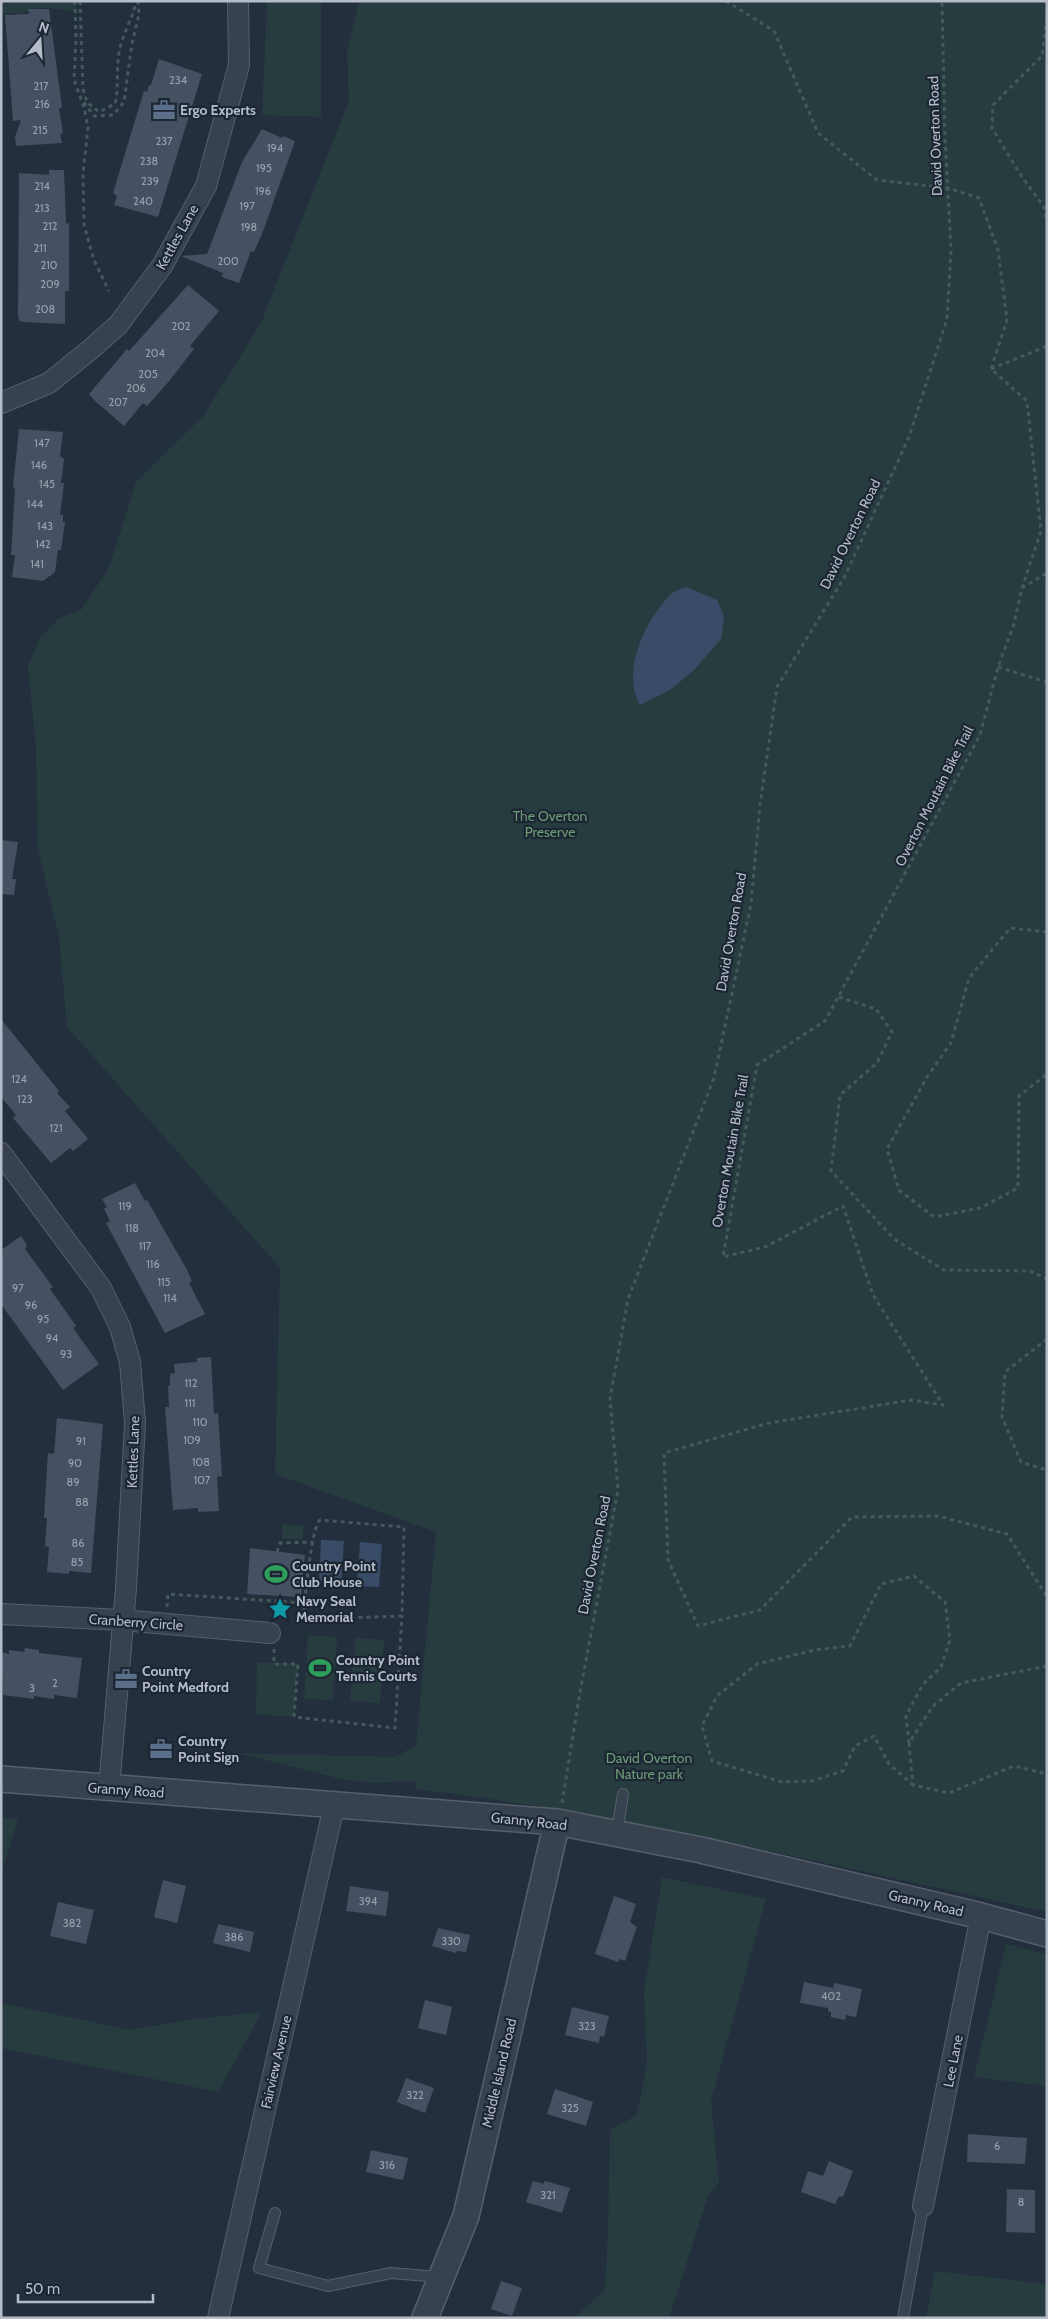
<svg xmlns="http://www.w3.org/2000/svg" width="1048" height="2319" font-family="Cabin,sans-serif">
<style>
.green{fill:#263c3f}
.water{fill:#394c67}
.building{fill:#455162}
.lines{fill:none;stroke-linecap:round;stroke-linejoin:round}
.service-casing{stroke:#565f6c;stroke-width:12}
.minor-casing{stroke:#565f6c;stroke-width:22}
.tertiary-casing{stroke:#565f6c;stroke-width:28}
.path{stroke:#44595c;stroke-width:3;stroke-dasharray:4 4;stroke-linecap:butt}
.service{stroke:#38414e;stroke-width:10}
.minor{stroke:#38414e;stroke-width:20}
.tertiary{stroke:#38414e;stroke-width:25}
.labels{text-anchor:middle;stroke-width:4.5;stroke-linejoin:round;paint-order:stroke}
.number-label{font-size:11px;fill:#98a1af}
.poi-label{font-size:14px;font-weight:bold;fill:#b4bcc9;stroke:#1d2633;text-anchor:start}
.street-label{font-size:14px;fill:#b4bcc9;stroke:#1d2633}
.park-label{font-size:14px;fill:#6b9a76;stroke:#1d2633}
</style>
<rect width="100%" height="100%" fill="#242f3e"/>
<path class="green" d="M1,1H76L75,12C59,10 36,3 22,14L5,13L1,19Z
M267,1H321V117L262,115Z
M359,1H1047V1912C838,1867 628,1815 416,1789L415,1781L375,1783L341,1779L238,1753L396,1757L416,1745L436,1532L275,1474L280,1268L67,1027L59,937L38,849L36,748L28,666L39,639L59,618L81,610L109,568L136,482L204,415L261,323L349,101L347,52Z
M282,1524L303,1526V1539H282Z
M308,1635L337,1637L333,1700L304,1699Z
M355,1638L384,1640L380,1703L350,1701Z
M257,1662L298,1664L294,1717L256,1714Z
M1,1817L18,1819L1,1874Z
M662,1877L766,1899L711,2101L719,2183L708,2196L669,2318H574L605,2290L608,2232L610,2130L637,2115L647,2064L644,1992Z
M1006,1944L1047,1954V2086L974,2077Z
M1,2003L130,2030L195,2019L262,2012L218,2092L1,2048Z
M935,2271L1047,2284V2318H926Z"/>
<path class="water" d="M686,587L717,600L724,617L721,639L694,670L670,690L640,705C621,670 645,622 669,596C673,591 681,589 686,587Z
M321,1540L344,1541L341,1585L319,1583Z
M360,1542L382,1544L379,1587L357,1586Z"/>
<path class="building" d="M28,9H49L62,108H59L63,133L60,134L62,143L16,146L15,137L21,120L13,121L5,15L29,14Z
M159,59L202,74L158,217L114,205L117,196L113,193L144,91L147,92L149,85H151Z
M262,129L282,138L283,136L295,141L262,234L254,252L251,251L239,283L222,277L223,273L181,256L207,254L242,162Z
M49,170H64L66,224L69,223V291H65V324L24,322L19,321L18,315L19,173L49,175Z
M188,285L219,311L190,346L194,349L170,380L147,406L143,403L124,426L95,401L89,394L127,349L129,351Z
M19,429L63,432L60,456L64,459L61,483H64L60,515H63V522H65L61,550H58L55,572L43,581L12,577L15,555H11L15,488L13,487Z
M1,840L18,842L12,879H16L14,895L1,894Z
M1,1019L59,1091L57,1093L70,1107L65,1111L88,1139L73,1151L70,1148L51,1163L13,1118L16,1115L1,1097Z
M135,1183L145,1201L147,1200L186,1268L192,1281L189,1283L205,1314L165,1333L106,1223L110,1221L104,1209L107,1207L102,1199Z
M21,1236L27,1245L25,1249L53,1287L50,1289L76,1326L73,1328L99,1364L63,1390L1,1304V1250Z
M211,1357L214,1414L218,1413L222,1476L217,1477L219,1511L198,1512V1508L173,1510L165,1407H169L168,1386H170V1374L175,1373L174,1364L197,1362V1358Z
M57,1418L103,1424L91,1573L69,1571V1574L47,1572L49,1547L45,1546L47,1518H44L48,1453L54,1454Z
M250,1548L305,1555L301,1597L247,1594Z
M25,1648L39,1650V1653L82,1658L77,1698L54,1695V1699L34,1696V1699L3,1695L1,1652L9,1654V1650L24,1652Z
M163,1880L186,1886L177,1923L154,1917Z
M350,1886L389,1892L386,1916L346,1911Z
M614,1896L636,1904L630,1922L637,1927L625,1961L620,1959L618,1962L595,1954Z
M58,1902L94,1910L86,1944L50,1936Z
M218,1924L254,1932L250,1952L213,1943Z
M438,1928L470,1935L466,1952L457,1951L456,1953L432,1946Z
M804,1982L833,1988L834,1983L862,1989L856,2017L846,2015L845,2020L831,2017V2012L828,2011V2008L800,2003Z
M425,2000L452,2007L446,2035L418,2028Z
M572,2007L609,2016L604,2037L600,2036L599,2043L565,2035Z
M406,2078L434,2088L425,2113L397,2102Z
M555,2089L593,2102L586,2126L547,2114Z
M968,2134L1027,2138L1025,2164L967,2162Z
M371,2150L408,2158L403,2180L366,2172Z
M829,2161L853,2171L843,2197L839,2196L835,2204L801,2192L808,2171L823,2176Z
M533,2181L543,2184L545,2181L570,2188L562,2213L526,2202Z
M1007,2189L1035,2190V2233L1006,2232Z
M501,2281L522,2288L512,2316L491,2309Z"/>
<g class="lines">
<defs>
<path id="service" d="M617,1833L623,1794
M275,2213L259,2268L328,2286L391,2273L440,2277
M903,2318L923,2206"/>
<path id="minor" d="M1,403L49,383L91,349L118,325L162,266L206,186L239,65L238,1
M1,1153L101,1288L120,1327L130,1362L135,1423L126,1588L109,1788
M1,1614L122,1620L270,1633
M923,2206L981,1916
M218,2318L334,1806"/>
<path id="tertiary" d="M1,1779L557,1822L701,1850L981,1916L1047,1934
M425,2318L466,2216L557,1822"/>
</defs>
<use href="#service" class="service-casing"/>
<use href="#minor" class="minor-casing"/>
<use href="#tertiary" class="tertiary-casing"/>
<path class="path" d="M75,1L76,38L74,80L84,107L88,128L83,174L84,225L94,260L109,291
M80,1L83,89L87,102L99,112L115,104C119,86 116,71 119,53C122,34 133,19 136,1
M726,1L774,31L818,133L877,180L948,188L979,198L998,250L1007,320L991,369L1027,401L1041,531L1022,588L1013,627L998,667L980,735L825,1021L757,1065L723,1257L765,1247L843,1206L873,1295L943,1405L911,1400L769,1423L664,1453L668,1560L698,1626L760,1610L852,1517L938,1516L1007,1534L1047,1597
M1047,18L1042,56L993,105L992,128L1020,174L1044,207L1047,223
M84,102L94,116L113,115L124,102L132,43L139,15L138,1
M991,369L1047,346
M1022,588L1047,573
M998,667L1047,682
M1047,932L1010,928L969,978L951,1043L927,1077L887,1149L899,1190L934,1217L980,1208L1018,1188L1019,1096L1047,1074
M839,997L876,1009L892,1032L877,1063L840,1095L831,1171L894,1239L944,1270L1030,1271L1047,1279
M1047,1339L1005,1372L1002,1417L1021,1462L1047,1470
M277,1552L280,1543L313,1542
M167,1607L168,1594L304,1603V1615L347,1618L402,1616L404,1527L320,1520C311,1530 307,1587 304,1603
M275,1615V1601
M274,1649V1664H298L294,1717L395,1728L402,1616
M1047,1666L961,1683L932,1707L909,1743L913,1785L949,1793L1014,1766L1047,1774
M909,1743L906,1716L923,1684L941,1667L950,1640L945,1602L914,1576L881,1584L850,1646L815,1650L757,1664L717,1696L702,1726L712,1761L782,1782L812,1781L843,1771L855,1746L874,1736L889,1764L913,1785
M562,1803L580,1692L618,1490L610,1399L628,1299L714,1078L751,904L760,805L777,687L845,576L909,437L947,319L951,250L945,138L942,1"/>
<use href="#service" class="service"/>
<use href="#minor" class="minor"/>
<use href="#tertiary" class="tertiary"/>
</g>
<defs>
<symbol id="office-bare" viewBox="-9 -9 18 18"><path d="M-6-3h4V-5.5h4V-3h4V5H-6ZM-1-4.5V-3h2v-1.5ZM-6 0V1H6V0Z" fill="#5c6f8a" stroke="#1d2633" stroke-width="2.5" paint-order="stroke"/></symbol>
<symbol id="stadium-bare" viewBox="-9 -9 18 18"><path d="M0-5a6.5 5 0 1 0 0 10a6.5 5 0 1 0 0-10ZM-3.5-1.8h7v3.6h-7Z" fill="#2e9e5b" stroke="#1d2633" stroke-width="2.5" paint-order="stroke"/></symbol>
<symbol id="sight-bare" viewBox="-9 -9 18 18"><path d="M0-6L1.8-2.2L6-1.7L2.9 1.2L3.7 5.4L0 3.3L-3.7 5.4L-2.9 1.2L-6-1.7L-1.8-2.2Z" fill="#0f9aa8" stroke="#1d2633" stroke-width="2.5" paint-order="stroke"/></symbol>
</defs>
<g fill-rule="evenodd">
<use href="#office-bare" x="148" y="94" width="32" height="32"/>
<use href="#stadium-bare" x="260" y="1558" width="32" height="32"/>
<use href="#sight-bare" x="264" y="1593" width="32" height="32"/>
<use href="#stadium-bare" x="304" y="1652" width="32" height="32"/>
<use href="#office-bare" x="110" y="1663" width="32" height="32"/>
<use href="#office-bare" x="145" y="1733" width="32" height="32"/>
</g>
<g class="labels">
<g class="number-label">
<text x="178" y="84">234</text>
<text x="41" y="90">217</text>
<text x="42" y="108">216</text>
<text x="40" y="134">215</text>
<text x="164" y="145">237</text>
<text x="275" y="152">194</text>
<text x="149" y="165">238</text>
<text x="264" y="172">195</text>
<text x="150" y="185">239</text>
<text x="42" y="190">214</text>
<text x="263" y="195">196</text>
<text x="143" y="205">240</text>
<text x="247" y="210">197</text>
<text x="42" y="212">213</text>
<text x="50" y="230">212</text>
<text x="249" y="231">198</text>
<text x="40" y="252">211</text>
<text x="228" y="265">200</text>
<text x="49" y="269">210</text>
<text x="50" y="288">209</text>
<text x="45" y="313">208</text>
<text x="181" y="330">202</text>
<text x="155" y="357">204</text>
<text x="148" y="378">205</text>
<text x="136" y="392">206</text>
<text x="118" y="406">207</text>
<text x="42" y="447">147</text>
<text x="39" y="469">146</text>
<text x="47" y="488">145</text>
<text x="35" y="508">144</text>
<text x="45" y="530">143</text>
<text x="43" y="548">142</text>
<text x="37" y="568">141</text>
<text x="19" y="1083">124</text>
<text x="25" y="1103">123</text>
<text x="56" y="1132">121</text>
<text x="125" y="1210">119</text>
<text x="132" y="1232">118</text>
<text x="145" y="1250">117</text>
<text x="153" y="1268">116</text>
<text x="164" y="1286">115</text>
<text x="18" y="1292">97</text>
<text x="170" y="1302">114</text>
<text x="31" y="1309">96</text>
<text x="43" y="1323">95</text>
<text x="52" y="1342">94</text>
<text x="66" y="1358">93</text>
<text x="191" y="1387">112</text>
<text x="190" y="1407">111</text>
<text x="200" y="1426">110</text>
<text x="192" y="1444">109</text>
<text x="81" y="1445">91</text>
<text x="201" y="1466">108</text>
<text x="75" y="1467">90</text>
<text x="202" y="1484">107</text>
<text x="73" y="1486">89</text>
<text x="82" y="1506">88</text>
<text x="78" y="1547">86</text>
<text x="77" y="1566">85</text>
<text x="55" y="1687">2</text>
<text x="32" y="1692">3</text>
<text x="368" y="1905">394</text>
<text x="72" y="1927">382</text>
<text x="234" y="1941">386</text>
<text x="451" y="1945">330</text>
<text x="831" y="2000">402</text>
<text x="587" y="2030">323</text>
<text x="415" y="2099">322</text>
<text x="570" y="2112">325</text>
<text x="997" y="2150">6</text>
<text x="387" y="2169">316</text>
<text x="548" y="2199">321</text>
<text x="1021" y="2206">8</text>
</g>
<g class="poi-label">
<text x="180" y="115">Ergo Experts</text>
<text x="292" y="1571">Country Point<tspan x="292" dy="16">Club House</tspan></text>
<text x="296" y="1606">Navy Seal<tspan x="296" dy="16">Memorial</tspan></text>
<text x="336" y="1665">Country Point<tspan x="336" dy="16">Tennis Courts</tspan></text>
<text x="142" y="1676">Country<tspan x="142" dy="16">Point Medford</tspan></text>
<text x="178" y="1746">Country<tspan x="178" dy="16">Point Sign</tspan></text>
</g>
<g class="street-label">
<text transform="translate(935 136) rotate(-92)" y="5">David Overton Road</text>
<text transform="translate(177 237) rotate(-61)" y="5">Kettles Lane</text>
<text transform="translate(850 534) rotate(-64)" y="5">David Overton Road</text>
<text transform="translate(934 796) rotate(-63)" y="5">Overton Moutain Bike Trail</text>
<text transform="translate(731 932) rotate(-80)" y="5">David Overton Road</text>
<text transform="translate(730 1151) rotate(-80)" y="5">Overton Moutain Bike Trail</text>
<text transform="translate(133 1452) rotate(-88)" y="5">Kettles Lane</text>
<text transform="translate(594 1555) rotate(-79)" y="5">David Overton Road</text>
<text transform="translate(136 1622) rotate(4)" y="5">Cranberry Circle</text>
<text transform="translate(126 1790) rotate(4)" y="5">Granny Road</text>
<text transform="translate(529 1821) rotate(6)" y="5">Granny Road</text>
<text transform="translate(926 1903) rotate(13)" y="5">Granny Road</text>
<text transform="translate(953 2061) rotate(-79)" y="5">Lee Lane</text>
<text transform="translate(276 2062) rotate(-77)" y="5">Fairview Avenue</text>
<text transform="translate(499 2073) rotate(-77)" y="5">Middle Island Road</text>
</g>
<g class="park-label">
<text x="550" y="821">The Overton<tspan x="550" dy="16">Preserve</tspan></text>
<text x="649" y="1763">David Overton<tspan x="649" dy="16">Nature park</tspan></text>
</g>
</g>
<rect width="1048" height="2319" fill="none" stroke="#b4bcc9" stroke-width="5"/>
<g transform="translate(40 40) rotate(18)" stroke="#1d2633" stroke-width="4" paint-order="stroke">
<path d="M0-4L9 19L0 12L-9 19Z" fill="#b4bcc9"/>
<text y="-8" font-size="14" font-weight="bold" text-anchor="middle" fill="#b4bcc9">N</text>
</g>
<path d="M18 2294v8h135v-8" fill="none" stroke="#b4bcc9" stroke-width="2.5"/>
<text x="25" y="2294" font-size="15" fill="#b4bcc9" stroke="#1d2633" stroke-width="4" paint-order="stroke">50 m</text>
</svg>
